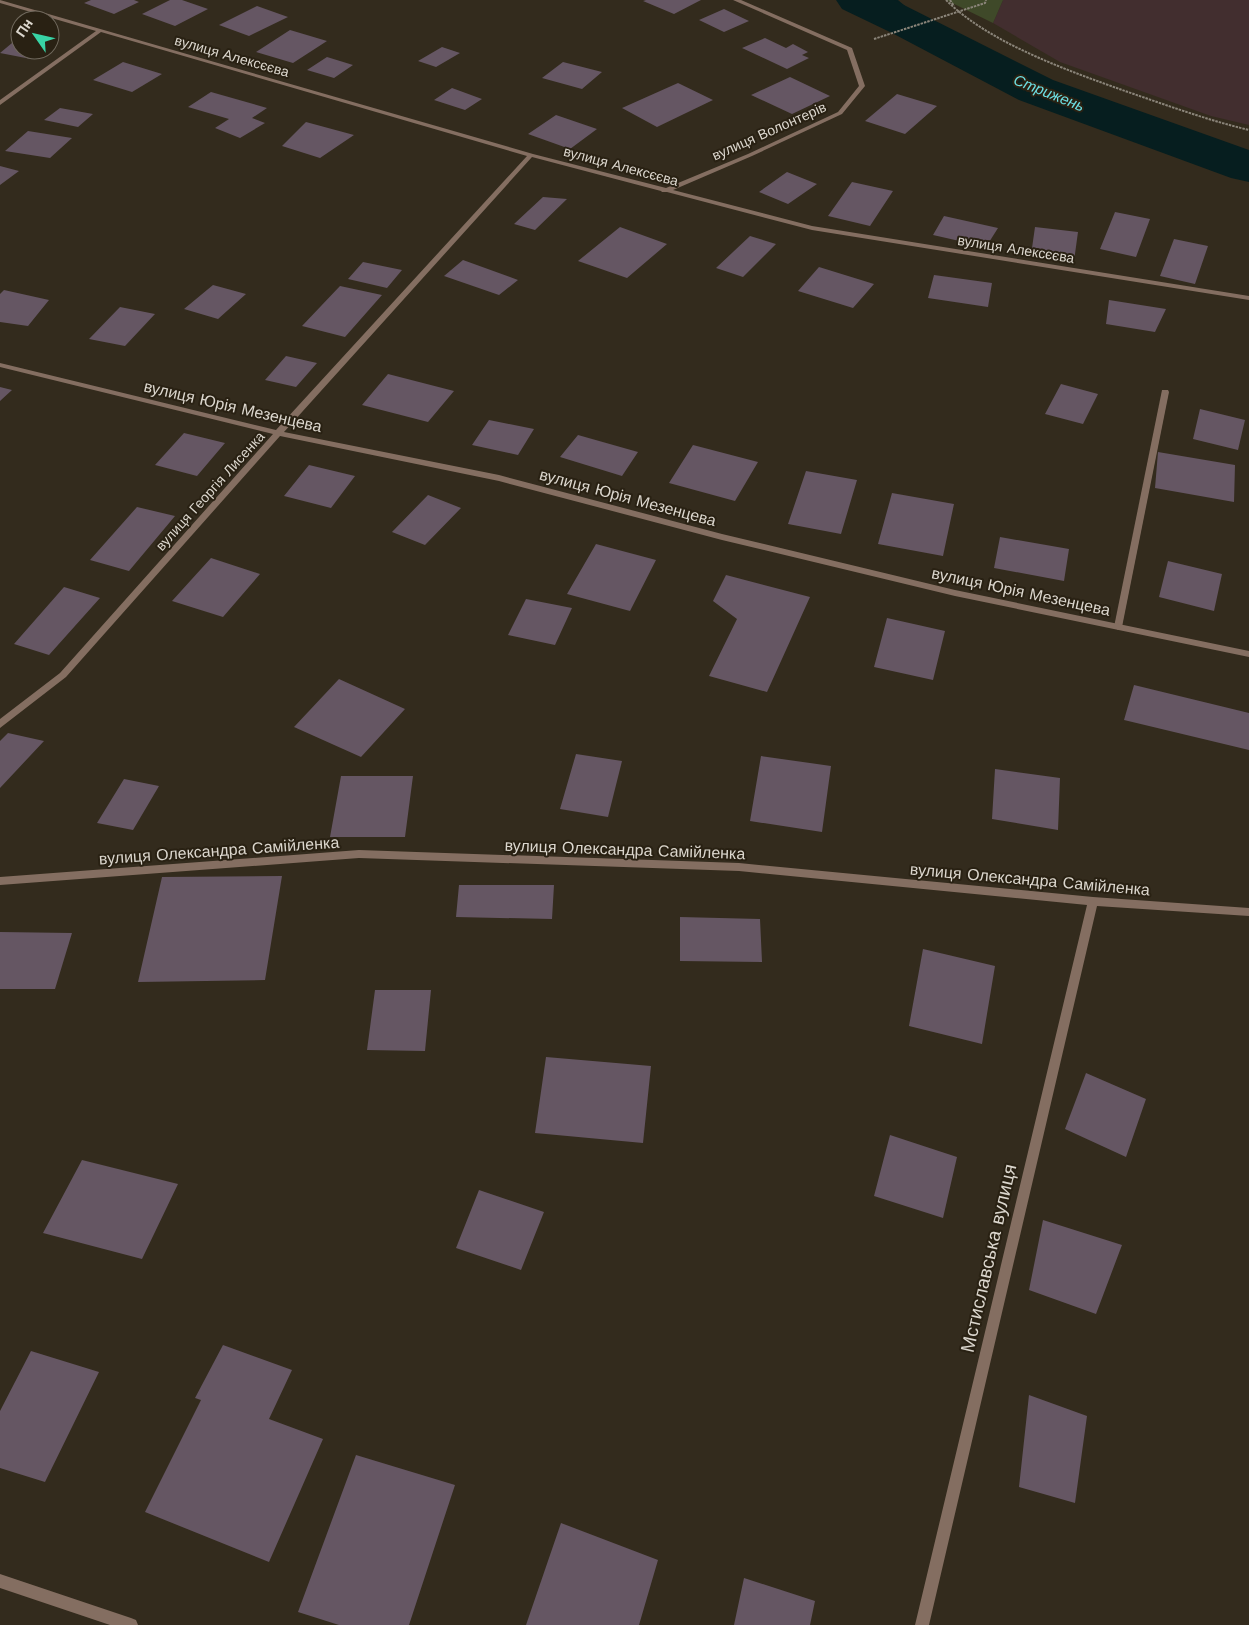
<svg xmlns="http://www.w3.org/2000/svg" width="1249" height="1625" font-family="'Work Sans',sans-serif">
<style>
.industrial{fill:#422e2f}
.green{fill:#3f4929}
.water{fill:#061e1f}
.lines{fill:none;stroke-linecap:round;stroke-linejoin:round}
.river{fill:#061e1f;fill-rule:evenodd}
.building{fill:#655663}
.path{stroke:#8b857a;stroke-width:2;stroke-dasharray:2.5 1;stroke-linecap:butt}
.lane{fill:#846e61;fill-rule:evenodd}
.street{fill:#846e61;fill-rule:evenodd}
.labels{text-anchor:middle;stroke-width:4;stroke-linejoin:round;paint-order:stroke}
.far-street-label{font-size:14px;fill:#dbd6cd;stroke:#292113}
.far-water-label{font-size:15px;font-style:italic;fill:#6de0e4;stroke:#292113}
.street-label{font-size:16px;fill:#dbd6cd;stroke:#292113}
.near-street-label{font-size:19px;fill:#dbd6cd;stroke:#292113}
</style>
<rect width="100%" height="100%" fill="#332b1d"/>
<path class="industrial" d="M1003,0H1249V125L1211,116L1060,62L993,23Z"/>
<path class="green" d="M946,0H1003L993,23Z"/>
<path class="water" d="M843,0H898L924,22L872,13Z"/>
<g class="lines">
<path class="river" d="M836,0H894L1053,80L1249,150V182L1231,178L1019,100L892,33L842,9Z"/>
</g>
<path class="building" d="M91,0H134L139,2L114,14L84,3Z
M170,0H182L208,9L175,26L142,14Z
M646,0H701L674,14L643,1Z
M257,6L288,17L249,36L219,25Z
M724,9L749,21L724,32L699,20Z
M290,30L327,41L293,63L256,52Z
M18,38H20V50H42L31,59L0,53Z
M765,38L786,48L793,44L808,52L802,55L809,58L787,69L742,48Z
M442,47L460,53L436,67L418,61Z
M327,57L353,65L334,78L307,70Z
M123,62L162,74L132,92L93,80Z
M563,62L602,72L582,89L542,78Z
M790,77L830,96L792,114L751,95Z
M678,83L713,100L657,127L622,108Z
M452,88L482,99L465,110L434,100Z
M211,92L267,108L252,118L265,123L240,138L215,128L229,119L188,107Z
M897,94L937,106L905,134L865,121Z
M60,108L93,114L78,127L44,120Z
M556,115L597,129L570,149L528,134Z
M306,122L354,135L320,158L282,146Z
M28,131L72,138L50,158L5,151Z
M0,166L19,171L0,185Z
M787,172L817,184L788,204L759,192Z
M852,182L893,191L870,226L828,216Z
M543,197L567,199L535,230L514,224Z
M1115,212L1150,219L1136,257L1100,249Z
M944,216L998,228L986,247L933,235Z
M620,227L667,244L627,278L578,261Z
M1035,227L1078,232L1074,261L1031,255Z
M750,236L776,244L743,277L716,268Z
M1174,239L1208,246L1195,284L1160,276Z
M463,260L518,280L499,295L444,276Z
M363,262L402,270L387,288L348,279Z
M819,267L874,284L853,308L798,291Z
M934,275L992,283L988,307L928,298Z
M213,285L246,294L218,319L184,309Z
M340,286L382,295L345,337L302,326Z
M4,290L49,300L28,326L0,322V294Z
M1109,300L1166,309L1155,332L1106,324Z
M120,307L155,314L125,346L89,339Z
M286,356L317,363L296,387L265,380Z
M388,374L454,391L428,422L362,405Z
M1061,384L1098,394L1083,424L1045,414Z
M0,387L12,390L0,401Z
M1200,409L1245,420L1238,450L1193,439Z
M489,420L534,429L518,455L472,445Z
M184,433L225,443L197,476L155,465Z
M578,435L638,452L622,476L560,457Z
M693,445L758,462L735,501L669,483Z
M1158,452L1235,465L1234,502L1155,488Z
M309,465L355,476L331,508L284,496Z
M806,471L857,480L841,534L788,524Z
M892,493L954,504L943,556L878,544Z
M428,495L461,508L425,545L392,532Z
M137,507L175,516L129,571L90,560Z
M1000,537L1069,549L1064,581L994,568Z
M596,544L656,560L630,611L567,594Z
M211,558L260,574L223,617L172,601Z
M1168,561L1222,574L1214,611L1159,597Z
M726,575L810,597L767,692L709,676L737,619L713,601Z
M64,587L100,598L49,655L14,644Z
M526,599L572,608L555,645L508,635Z
M887,618L945,631L933,680L874,667Z
M339,679L405,709L361,757L294,727Z
M1134,685L1249,713V750L1124,720Z
M8,733L44,741L0,788V741Z
M576,754L622,761L608,817L560,809Z
M761,756L831,766L822,832L750,821Z
M995,769L1060,778L1058,830L992,819Z
M341,776H413L405,837H330Z
M124,779L159,786L133,830L97,823Z
M282,876L265,980L138,982L162,877Z
M459,885H554L552,919L456,917Z
M680,917L760,919L762,962L680,961Z
M0,932L72,933L55,989H0Z
M923,949L995,966L982,1044L909,1026Z
M375,990H431L425,1051L367,1050Z
M546,1057L651,1066L643,1143L535,1133Z
M1086,1073L1146,1099L1126,1157L1065,1129Z
M890,1135L957,1157L943,1218L874,1196Z
M82,1160L178,1184L142,1259L43,1233Z
M479,1190L544,1212L521,1270L456,1248Z
M1043,1220L1122,1245L1096,1314L1029,1290Z
M223,1345L292,1370L269,1419L323,1439L269,1562L145,1512L201,1400L195,1398Z
M31,1351L99,1372L45,1482L0,1468V1411Z
M1029,1395L1087,1416L1075,1503L1019,1487Z
M356,1455L455,1485L409,1625H339L298,1612Z
M561,1523L658,1560L639,1625H526Z
M744,1578L815,1601L810,1625H734Z"/>
<g class="lines">
<path class="path" d="M946,0C989,43 1069,71 1125,91C1166,105 1207,120 1249,130
M950,0L954,6
M874,39L985,3L986,0"/>
<path class="lane" d="M1162,390H1168L1169,392L1122,627L1118,630L1114,627Z"/>
<path class="street" d="M0,0L533,154L666,188L748,154L838,112L859,86L847,50L733,0H741L852,48L865,86L842,114L752,156L673,190L812,226L1249,296V300L812,230L667,192H662L661,191L532,157L284,432L499,475L722,534L955,590L1249,651V657L955,596L722,540L499,481L280,436L66,677L0,728V719L60,673L273,434L0,367V363L276,430L527,156L101,32L0,105V100L96,31L0,3Z
M359,850L739,863L1093,897L1249,908V916L1097,906L929,1625H915L1087,905L739,871L359,858L0,885V877Z
M0,1574L131,1618L136,1620L138,1625H110L0,1588Z"/>
</g>
<g class="labels">
<g class="far-street-label">
<text transform="translate(232 56) rotate(16)" y="5">вулиця Алексєєва</text>
<text transform="translate(769 131) rotate(-24)" y="5">вулиця Волонтерів</text>
<text transform="translate(621 166) rotate(15)" y="5">вулиця Алексєєва</text>
<text transform="translate(1016 249) rotate(9)" y="5">вулиця Алексєєва</text>
<text transform="translate(210 491) rotate(-48)" y="5">вулиця Георгія Лисенка</text>
</g>
<g class="far-water-label">
<text transform="translate(1049 93) rotate(22)" y="5">Стрижень</text>
</g>
<g class="street-label">
<text transform="translate(233 406) rotate(13)" y="6">вулиця Юрія Мезенцева</text>
<text transform="translate(628 497) rotate(15)" y="6">вулиця Юрія Мезенцева</text>
<text transform="translate(1021 591) rotate(12)" y="6">вулиця Юрія Мезенцева</text>
<text transform="translate(625 849) rotate(2)" y="6">вулиця Олександра Самійленка</text>
<text transform="translate(219 850) rotate(-4)" y="6">вулиця Олександра Самійленка</text>
<text transform="translate(1030 879) rotate(5)" y="6">вулиця Олександра Самійленка</text>
</g>
<g class="near-street-label">
<text transform="translate(988 1258) rotate(-77)" y="7">Мстиславська вулиця</text>
</g>
</g>
<g transform="translate(35 35) rotate(304)"><circle r="24" fill="#292113" stroke="#70695d"/>
<path d="M0-4L9 19L0 12L-9 19Z" fill="#38d4a6"/>
<text y="-8" font-size="14" font-weight="bold" text-anchor="middle" fill="#dbd6cd">Пн</text>
</g>
</svg>
